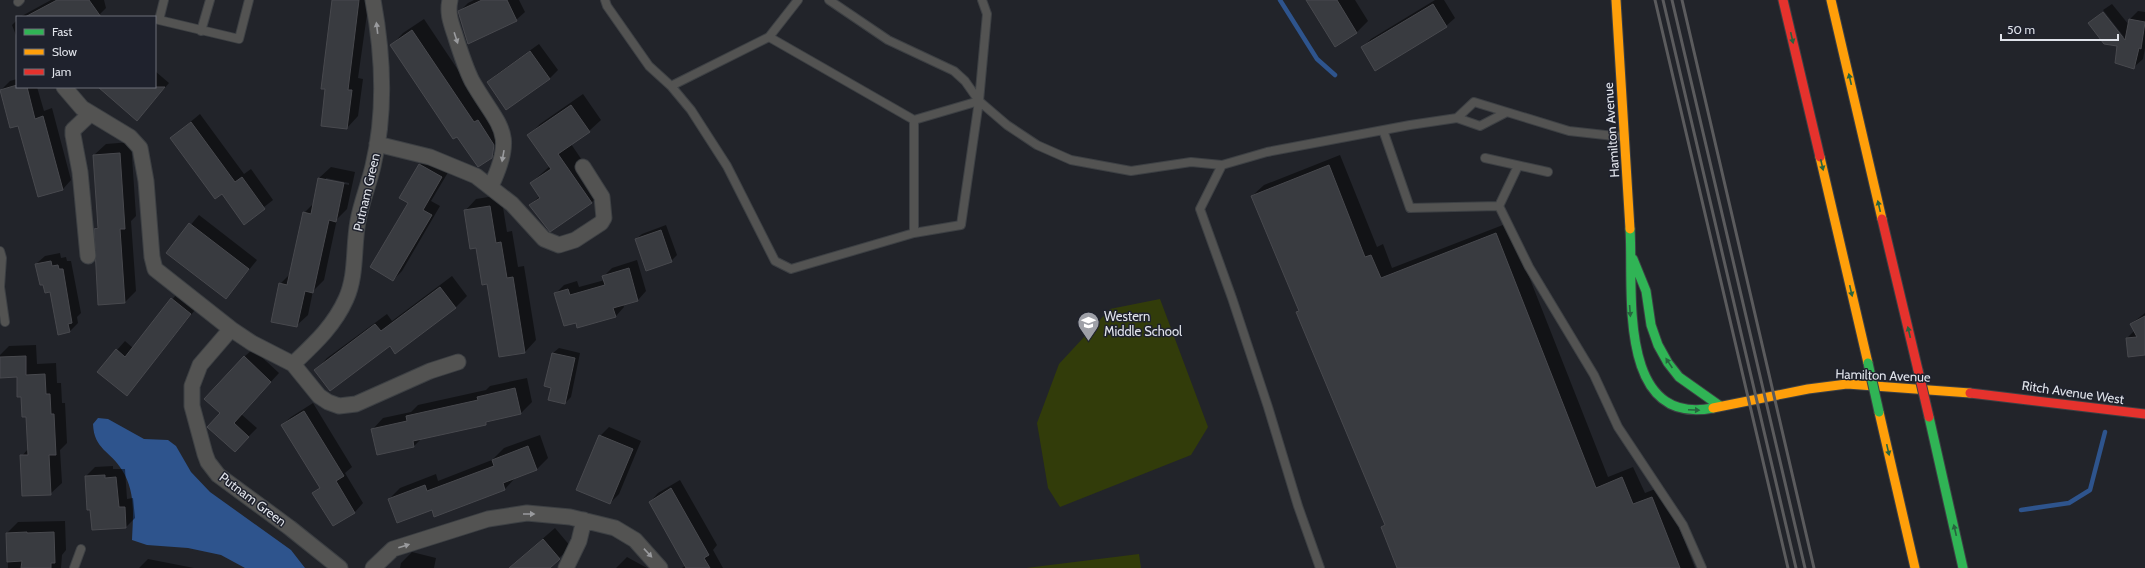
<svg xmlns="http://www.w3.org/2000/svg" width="2145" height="568" font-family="Cabin,sans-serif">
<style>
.green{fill:#323c0a}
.water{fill:#2e548d}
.shadow{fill:#0007;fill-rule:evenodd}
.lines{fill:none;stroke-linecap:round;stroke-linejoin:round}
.stream{stroke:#2e548d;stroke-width:4.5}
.building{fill:#393b40;stroke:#48494e}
.lane-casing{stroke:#3d4044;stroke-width:10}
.street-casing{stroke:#3d4044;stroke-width:17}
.fast-casing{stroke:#3d4044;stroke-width:11}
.slow-casing{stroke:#3d4044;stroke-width:11}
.jam-casing{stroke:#3d4044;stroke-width:11}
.lane{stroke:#535352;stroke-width:8}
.street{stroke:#535352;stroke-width:15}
.fast{stroke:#30b455;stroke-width:9}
.slow{stroke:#ff9f0a;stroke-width:9}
.jam{stroke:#e5322d;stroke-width:9}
.rail{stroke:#5b5b5d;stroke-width:3}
.fast-bridge-casing{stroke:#3d4044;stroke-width:11;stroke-linecap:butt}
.jam-bridge-casing{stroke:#3d4044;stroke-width:11;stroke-linecap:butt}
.fast-bridge{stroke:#30b455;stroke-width:9}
.jam-bridge{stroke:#e5322d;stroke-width:9}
.oneway{fill:#9a9b9e}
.oneway2{fill:#27643f}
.labels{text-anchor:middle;stroke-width:3;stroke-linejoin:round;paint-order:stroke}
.street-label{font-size:13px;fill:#e0e3ea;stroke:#1f222d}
.poi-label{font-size:13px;fill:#e0e3ea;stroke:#1f222d;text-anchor:start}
</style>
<rect width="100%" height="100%" fill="#22242a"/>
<path class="green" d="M1160,299L1208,427L1191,455L1060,507L1048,488L1037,423L1059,364L1110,309Z
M1139,554L1141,568H1026Z"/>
<path class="water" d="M98,418L108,419L144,439L168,440L176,446L191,472L210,492L291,550L305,568H245L221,555L188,548L147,545L132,540C133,516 136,492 122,470C111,451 94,450 93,424Z"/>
<path class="shadow" d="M51,0H104L106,8L97,17H20Z
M334,0H369L358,78L363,79L358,116L347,128Z
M474,0H519L525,12L516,20L459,12L468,3Z
M1307,0H1355L1368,21L1357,32L1335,46Z
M1435,0H1444L1455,18L1446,26L1363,47L1371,39Z
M2112,4L2129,25V20L2138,11L2145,12V48L2143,59L2134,67L2118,45L2090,23L2102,12L2121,37H2124L2103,10Z
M424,19L486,112L503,146L491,157L392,45L403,33ZM494,146L496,147L494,154H492Z
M17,20V38L12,25Z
M539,44L558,70L549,79L488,82L497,74Z
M155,71L169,83L145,111L99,87H155Z
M17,79V87H37L44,111L52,108L71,180L63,189L19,125L11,127L1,90L10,81Z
M583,94L601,120L589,131L571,144L603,191L592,202L550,230L530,205L540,196L531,183L550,166L529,135L540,124Z
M200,114L244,174L251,169L273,200L244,223L222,193L171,138Z
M131,142L136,216L131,221L136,291L125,302L95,229L99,225L94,155L106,144Z
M1340,155L1377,247L1383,244L1392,268L1508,223L1608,477L1633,467L1645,493L1663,486L1695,568H1398L1382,527L1385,524L1297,312L1300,310L1252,196L1264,185Z
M429,156L450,169L431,201L440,206L402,271L393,280L410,203L400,198L420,164Z
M331,167L355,172L347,209L337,219L324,280L313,291L308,315L296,326L280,284L291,273L304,213L314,203L319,178ZM326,178L349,183V185L326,180Z
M501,195L507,232L512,231L518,267L524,266L536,340L525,352L488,283L465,211L476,199Z
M199,215L257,260L226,298L167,253Z
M666,225L677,255L671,261L636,239L642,234Z
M60,253L61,258L66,257L67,261H71L81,313L77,317L78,323L69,332L51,291L36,264L45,256Z
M637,260L646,291L638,300L623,304L624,307L616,316L578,327L576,322L555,294L564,285L577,281L579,287L605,280L604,276L612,268Z
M452,276L467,296L456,307L395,352L390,345L316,370L327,358L387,314L392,321Z
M180,290L199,305L127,394L117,350L125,341L133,348Z
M2145,313V354L2127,338L2134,331L2131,324Z
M36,345L37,364L56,363L57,383H61L62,403H65L67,443L60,450L62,483L50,494L22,456L28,449L27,416L18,376L0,377V355L9,346Z
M559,348L580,353L571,397L565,403L552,387L553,353Z
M253,349L279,373L241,414L257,428L243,442L221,413L244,357Z
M527,378L532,402L521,413L489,420L486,424L421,439L414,446L377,454L372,430L383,418L411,412L418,405L486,390L490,386Z
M313,403L352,467L345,473L363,503L355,512L333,525L314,493L320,487L282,425L291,417Z
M609,427L641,441L619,494L610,503L600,436Z
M540,435L548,458L537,469L516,477L505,489L435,516L432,509L389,499L400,488L436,474L438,481L492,460L504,448Z
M113,466V469H125L127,499L133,498L135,518L126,527L86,476L95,467Z
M680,480L717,545L713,550L723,568H682L686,565L650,502L658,493Z
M65,521L66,550L62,555L61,568H8L7,533L18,522Z
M555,528L571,547L559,558L548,568H509Z
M412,552L436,558L434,568H400L401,563Z
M627,557L647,568H616Z
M148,559L194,568H139Z"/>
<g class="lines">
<path class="stream" d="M1280,0L1317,59L1335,75
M2021,510L2069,503L2090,490L2105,432"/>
</g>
<path class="building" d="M57,0H89L101,17H25Z
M332,0H359L348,90H352L347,129L321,126L325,89H321Z
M482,0H507L517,21L468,44L458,11Z
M1306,0H1337L1357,33L1335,47Z
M1433,4L1447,27L1375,71L1361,47Z
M2103,12L2125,40L2129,19L2145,22L2141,49L2139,48L2134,69L2115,63L2117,46L2104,44L2088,23Z
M412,30L474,122L478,120L494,145L492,158L478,167L457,137L453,139L390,45Z
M530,51L550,79L506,110L487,82Z
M17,85V87H27L35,119L43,116L63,190L38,197L18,126L10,128L0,90Z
M98,87H165L137,121Z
M571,105L590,132L558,154L592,203L550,232L529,205L540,198L530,183L551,169L527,135Z
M191,122L235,182L242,177L265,209L244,225L222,194L215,199L170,138Z
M120,153L125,229H120L125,303L98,305L94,229L98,228L93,155Z
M419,164L442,177L423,210L432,215L393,281L370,267L408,203L399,198Z
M1329,165L1365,257L1371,255L1381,278L1496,233L1596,488L1622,477L1633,504L1652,497L1680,568H1397L1381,527L1385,525L1296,312L1299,311L1251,196Z
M318,178L344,183L336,222L329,220L313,293L305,291L297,327L271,322L279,283L287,285L303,212L311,214Z
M490,206L496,243L501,242L507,278L513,277L525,353L499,357L487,284L482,285L476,248L470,249L464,210Z
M189,223L249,269L226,299L166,253Z
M661,230L672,262L646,271L635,239Z
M51,261L52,266L58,265L59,269H63L72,323L68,324L70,332L58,335L50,292L45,293L43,285H40L35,264Z
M629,268L638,301L613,308L616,317L577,328L576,323L564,326L554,293L568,289L570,295L605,285L602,276Z
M440,287L456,308L395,354L390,346L330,391L314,370L375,324L381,331Z
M171,298L191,314L127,396L97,372L116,349L125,357Z
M2145,316V355L2128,357L2126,338L2137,337L2130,324Z
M552,353L575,358L565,404L548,400L551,388L544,386Z
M26,356V375L45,374L46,394H50L51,414H54L56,455H49L51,495L22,496L20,455H28L26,417H22L21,397H17V377L0,378V357Z
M244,356L271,382L234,423L249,437L235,452L207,427L220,413L204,399Z
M515,388L521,414L486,422V425L413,441L414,447L377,455L371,429L407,421L406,416L478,400L477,397Z
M304,411L344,476L336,481L355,513L333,526L312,493L320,488L281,425Z
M599,435L633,449L610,504L576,490Z
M528,446L537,470L503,483L505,490L434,517L432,510L397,523L388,499L425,485L427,491L494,466L492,460Z
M105,475V478L116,477L119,507H125L126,528L92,530L90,510H87L85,476Z
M671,488L709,555L704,558L710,568H686L649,502Z
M27,532V533L54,532L55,563H51V568H21L22,561L7,562L6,533Z
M543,539L560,559L550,568H509Z"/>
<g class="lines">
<defs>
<path id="lane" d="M164,0L159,20L239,39L249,0
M605,0L607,6L649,66L671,86L691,110L727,166L775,261L791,269L914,233V120L979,101
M829,0L888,40L954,71L965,81L979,101L1007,125L1037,145L1071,160L1131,171L1191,162L1222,165
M18,2L20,0
M201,31L210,0
M769,37L914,120
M671,86L769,37L798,0
M1457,118L1474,102L1569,131L1623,137
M1383,130L1410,208L1499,206L1529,267L1594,375L1618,427L1683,525L1702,568
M1485,158L1548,172
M1499,206L1518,166
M914,233L961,225L979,101L987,14L982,0
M0,251L2,258L0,287L5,322
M74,568L81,549
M1320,568L1298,506L1268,407L1232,298L1200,209L1222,165L1267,152L1410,125L1457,118L1480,126L1505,113"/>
<path id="street" d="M450,0C447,13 451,23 455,35C460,51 465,67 472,81C499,128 517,131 491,186
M64,87L82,108L130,137L140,148L146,181L152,257L155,269L231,329L200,365L192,386V406L205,454L208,462L218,475L290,528L340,568
M377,144L430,157L476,176L512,204L544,239L559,245L575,240L601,223L604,218L602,197L583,167
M88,256L80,172L73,135V130L90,114
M231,329L252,343L293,364L319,396L328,402L339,406L356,404L430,371L458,362
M293,364C314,344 334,326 346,299C357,275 353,247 358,221C361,203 369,184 373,166C386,112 383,54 373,0
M373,568L393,549L488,519L527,513L570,517L615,528L635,540L660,568
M566,568L579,541L584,520"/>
<path id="fast" d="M1630,229C1634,286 1615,427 1713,408
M1633,259L1646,291L1651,325L1658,345L1668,363L1679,377L1720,406
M1929,417L1963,568"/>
<path id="slow" d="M1616,0L1630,229
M1831,0L1882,219
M1820,157L1868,363
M1713,408L1808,389L1847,384L1970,393
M1879,412L1915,568"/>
<path id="jam" d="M1783,0L1820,157
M1882,219L1918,370
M1970,393L2145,414"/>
</defs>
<use href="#lane" class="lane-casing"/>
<use href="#street" class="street-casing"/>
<use href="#fast" class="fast-casing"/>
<use href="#slow" class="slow-casing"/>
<use href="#jam" class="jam-casing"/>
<use href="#lane" class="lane"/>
<use href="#street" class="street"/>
<use href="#fast" class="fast"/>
<use href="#slow" class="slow"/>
<use href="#jam" class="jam"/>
<path class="rail" d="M1655,0L1788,568
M1663,0L1796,568
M1672,0L1805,568
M1682,0L1814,568"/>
<defs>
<path id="fast-bridge" d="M1868,363L1879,412"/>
<path id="jam-bridge" d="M1918,370L1929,417"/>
</defs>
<use href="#fast-bridge" class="fast-bridge-casing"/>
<use href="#jam-bridge" class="jam-bridge-casing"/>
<use href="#fast-bridge" class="fast-bridge"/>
<use href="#jam-bridge" class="jam-bridge"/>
</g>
<defs><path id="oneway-solid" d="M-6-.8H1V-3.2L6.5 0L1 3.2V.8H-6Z"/></defs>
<g class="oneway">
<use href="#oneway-solid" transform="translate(377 28) rotate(-97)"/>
<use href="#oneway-solid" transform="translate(456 38) rotate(72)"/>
<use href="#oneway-solid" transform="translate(503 156) rotate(100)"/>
<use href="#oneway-solid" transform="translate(529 514)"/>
<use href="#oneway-solid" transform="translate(404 546) rotate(-18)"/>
<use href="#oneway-solid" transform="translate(648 553) rotate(47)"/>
</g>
<g class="oneway2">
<use href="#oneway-solid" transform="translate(1792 38) rotate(77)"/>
<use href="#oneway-solid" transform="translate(1850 79) rotate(-103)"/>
<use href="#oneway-solid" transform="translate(1822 165) rotate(77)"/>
<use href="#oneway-solid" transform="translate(1879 206) rotate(-103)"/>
<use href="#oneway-solid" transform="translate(1851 291) rotate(77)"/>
<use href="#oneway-solid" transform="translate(1630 311) rotate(86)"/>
<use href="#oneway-solid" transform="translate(1909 332) rotate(-103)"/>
<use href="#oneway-solid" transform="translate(1669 363) rotate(-124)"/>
<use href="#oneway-solid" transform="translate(1694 410) rotate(2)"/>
<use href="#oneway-solid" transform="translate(1888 450) rotate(77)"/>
<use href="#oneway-solid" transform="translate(1955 530) rotate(-103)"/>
</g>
<defs>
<symbol id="school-pin" viewBox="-11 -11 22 30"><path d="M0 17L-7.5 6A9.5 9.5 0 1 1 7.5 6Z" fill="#9ea0a7" stroke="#1f222d"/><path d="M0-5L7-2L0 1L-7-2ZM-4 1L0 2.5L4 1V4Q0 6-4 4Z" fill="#fff"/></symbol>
</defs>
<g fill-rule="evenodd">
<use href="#school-pin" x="1076" y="310" width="25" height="34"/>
</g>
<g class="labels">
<g class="street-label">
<text transform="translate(1611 130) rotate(-94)" y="5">Hamilton Avenue</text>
<text transform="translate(366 192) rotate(-77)" y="5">Putnam Green</text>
<text transform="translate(1883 375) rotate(2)" y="5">Hamilton Avenue</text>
<text transform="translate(2073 392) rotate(8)" y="5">Ritch Avenue West</text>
<text transform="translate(253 499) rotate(37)" y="5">Putnam Green</text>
</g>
<g class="poi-label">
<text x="1104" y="321">Western<tspan x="1104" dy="15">Middle School</tspan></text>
</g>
</g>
<rect x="16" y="16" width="140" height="72" fill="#1f222d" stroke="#6c6f79"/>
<rect x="24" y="29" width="20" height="6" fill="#30b455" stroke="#6c6f79"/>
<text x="52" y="36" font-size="12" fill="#e0e3ea">Fast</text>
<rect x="24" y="49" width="20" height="6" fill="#ff9f0a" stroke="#6c6f79"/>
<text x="52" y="56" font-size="12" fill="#e0e3ea">Slow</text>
<rect x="24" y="69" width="20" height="6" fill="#e5322d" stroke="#6c6f79"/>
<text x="52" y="76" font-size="12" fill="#e0e3ea">Jam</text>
<path d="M2001 34v6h117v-6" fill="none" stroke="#e0e3ea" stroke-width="2"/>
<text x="2007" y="34" font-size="12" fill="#e0e3ea" stroke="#1f222d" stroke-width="3" paint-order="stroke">50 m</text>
</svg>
